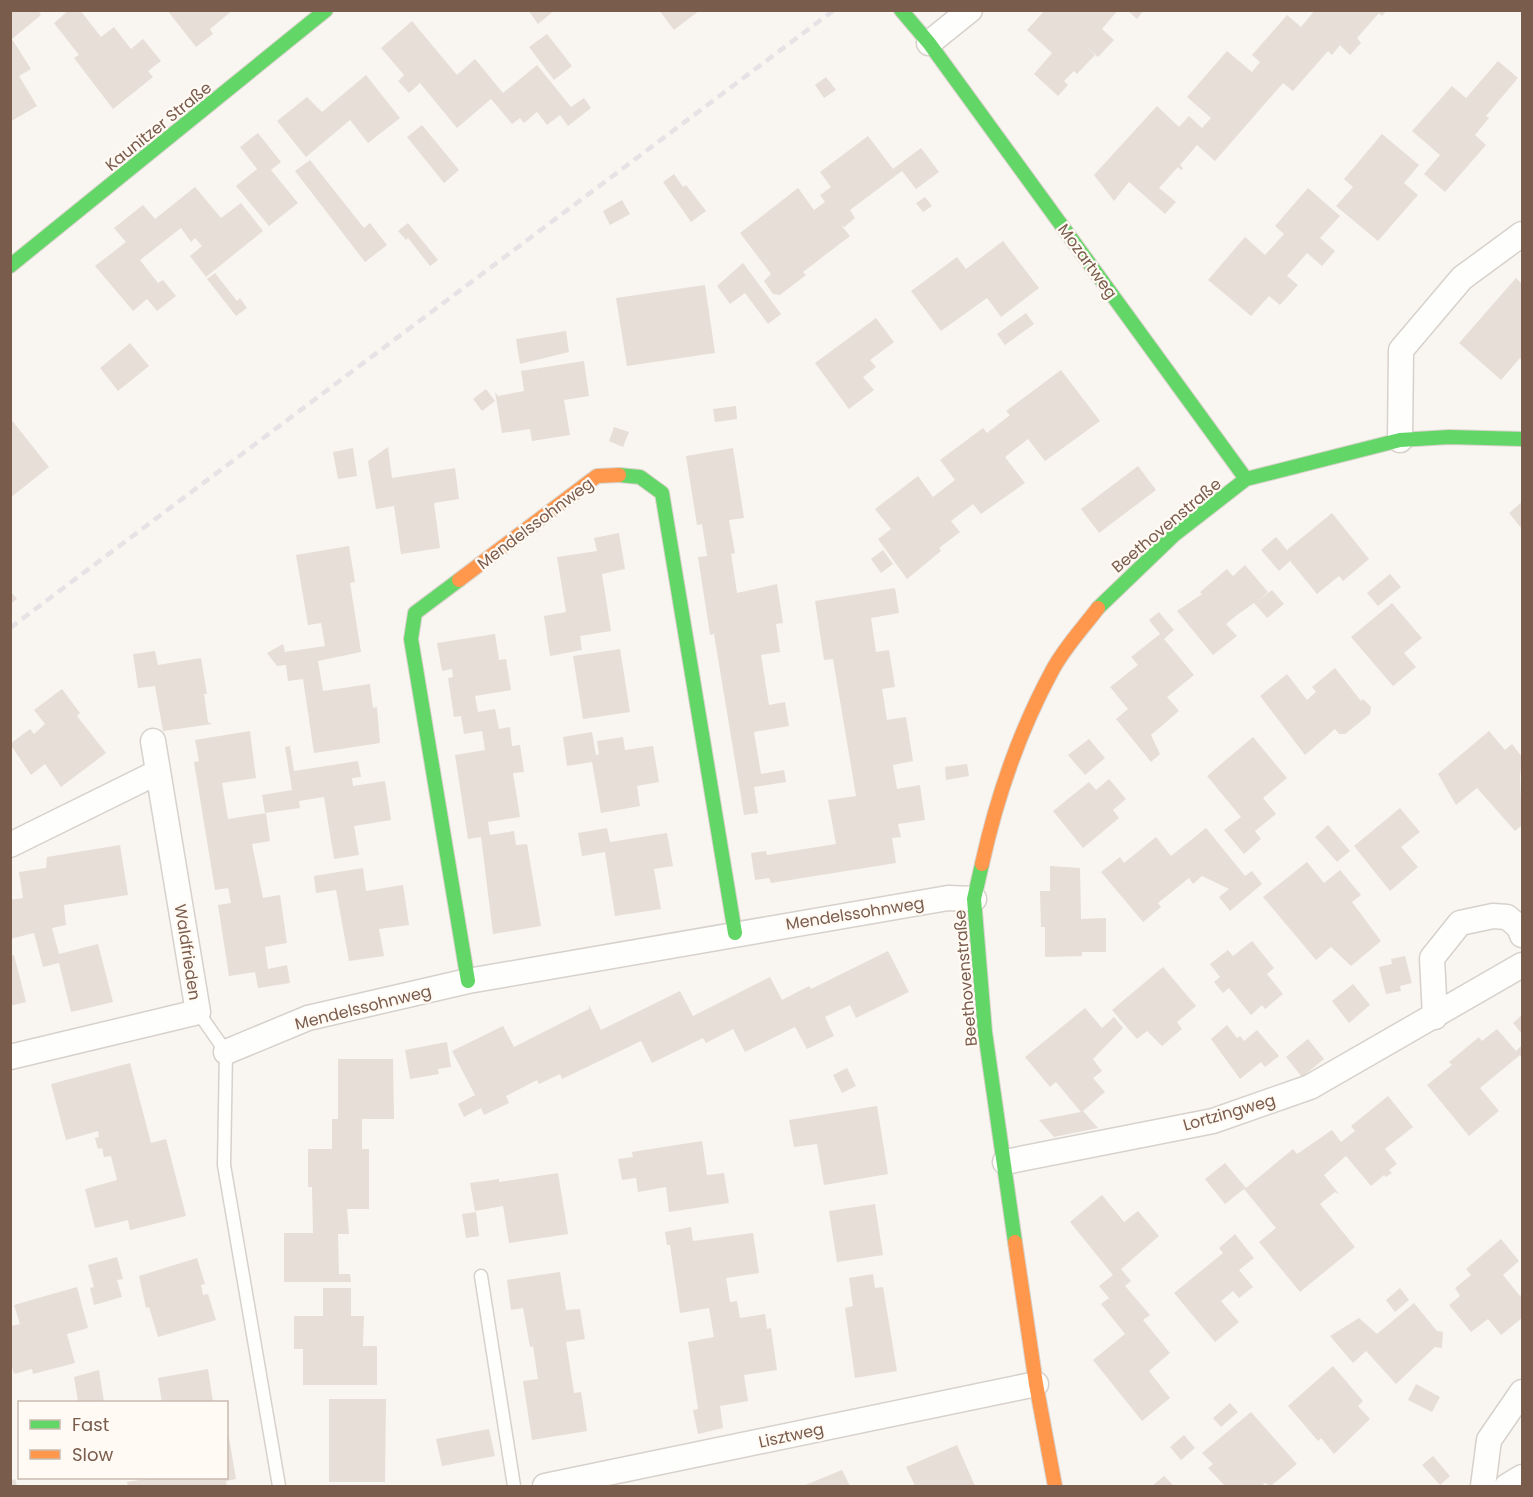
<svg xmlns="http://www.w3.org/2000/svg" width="1533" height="1497" font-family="Poppins,sans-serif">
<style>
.building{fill:#e6ded7}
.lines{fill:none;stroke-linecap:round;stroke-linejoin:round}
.lane-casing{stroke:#d7d1cb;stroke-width:15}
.street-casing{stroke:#d7d1cb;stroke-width:27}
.fast-casing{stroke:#d9d2cb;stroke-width:16}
.slow-casing{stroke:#d9d2cb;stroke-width:16}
.lane{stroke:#fefefd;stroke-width:12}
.street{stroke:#fefefd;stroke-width:24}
.fast{stroke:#63d668;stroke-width:14}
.slow{stroke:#ff974d;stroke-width:14}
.rail{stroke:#e6e3e7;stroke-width:4.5;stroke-dasharray:9 6;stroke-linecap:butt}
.labels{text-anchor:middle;stroke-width:4.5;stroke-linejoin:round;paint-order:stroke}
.street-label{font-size:16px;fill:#7a5c4d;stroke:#fffaf3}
</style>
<rect width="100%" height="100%" fill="#f9f5f0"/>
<path class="building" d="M10,10H43L39,13L41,15L12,39L31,69L19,76L37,106L10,122Z
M69,10H80L101,37L114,27L131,49L143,39L161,61L148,71L153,77L113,109L74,58L79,55L54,23Z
M167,10H233L210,29L213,34L196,47Z
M528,10H555L538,24Z
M659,10H700L674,30Z
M1045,10H1118L1102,29L1114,40L1098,57L1086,46L1095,55L1077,74L1074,71L1064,81L1068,85L1058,96L1034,74L1052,53L1027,30Z
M1127,10H1144L1137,19Z
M1315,10H1387L1382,16L1379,13L1357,38L1361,43L1350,55L1340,45L1332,55L1328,51L1293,91L1283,83L1215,161L1197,145L1180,165L1183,168L1181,170L1178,167L1159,188L1176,202L1165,214L1129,182L1114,201L1094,175L1157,106L1179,127L1189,116L1202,128L1211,118L1187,97L1227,51L1252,72L1260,62L1252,55L1287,15L1301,27Z
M412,21L457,75L475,59L503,93L537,65L571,107L584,98L591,108L568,126L560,115L547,125L537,112L524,123L520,118L512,124L491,99L457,128L420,83L409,93L398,81L404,75L381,48Z
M547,34L572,66L554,80L529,47Z
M1498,61L1518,78L1486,116L1489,118L1475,135L1486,145L1445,192L1424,174L1440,155L1412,131L1452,86L1466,98Z
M366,75L400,118L368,143L350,120L306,157L277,121L307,97L322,112Z
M826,77L836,90L824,98L815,85Z
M422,125L459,170L444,183L407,137Z
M258,133L281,162L271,170L298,203L269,226L236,186L257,169L240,147Z
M1382,134L1419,165L1404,183L1418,195L1378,241L1336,206L1353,187L1344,179Z
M868,136L893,169L921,148L939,172L916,189L902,171L850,210L855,218L844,227L841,225L850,236L803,272L806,275L780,295L773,294L764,281L771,274L740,233L798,188L814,210L825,202L820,195L831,187L820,172Z
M310,160L364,228L370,223L387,245L365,262L295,171Z
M674,174L683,187L686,185L706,211L691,222L663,182Z
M195,187L221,218L241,203L263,231L206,277L190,256L202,246L195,238L191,242L181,228L140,260L158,283L163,280L176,296L157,311L147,299L133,311L95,266L126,242L114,228L143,205L155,219Z
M1308,188L1340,216L1320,238L1335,251L1322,266L1307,253L1287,276L1298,285L1280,305L1269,296L1251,316L1208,280L1245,237L1265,255L1284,234L1275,226Z
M925,197L932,206L923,212L916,203Z
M622,200L630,214L610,225L603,211Z
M408,223L438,260L430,266L408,238L406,240L398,231Z
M1003,241L1039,288L1001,317L987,298L941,331L911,291L957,257L966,269Z
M743,263L781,314L768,324L745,293L730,304L717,286Z
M215,273L237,301L240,298L247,308L236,316L207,279Z
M1516,278L1521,283L1522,281V360L1520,358L1501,380L1459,343Z
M705,285L715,353L627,366L616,298Z
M1026,313L1034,324L1005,345L997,334Z
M876,318L894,342L870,360L876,367L863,377L874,390L849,409L815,363Z
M566,331L569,352L520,364L516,339Z
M130,343L149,366L118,391L100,368Z
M584,361L589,396L564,400L570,435L532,441L530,429L502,433L495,392L498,396L524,391L521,371Z
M1061,370L1100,421L1045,461L1028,439L1005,457L1025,483L981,514L973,504L951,521L960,532L939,548L941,551L907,579L878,539L891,529L875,509L918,476L933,497L955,480L940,460L983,428L987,433L1010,415L1006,411Z
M486,389L495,401L482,411L473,399Z
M736,406L737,419L715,422L713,409Z
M10,418L49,467L10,498Z
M614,427L629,432L623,447L609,441Z
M388,447L392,478L455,468L459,499L434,503L440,548L401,554L394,506L376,509L368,461Z
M353,448L357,476L338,479L333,452Z
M733,448L744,518L729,520L735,553L731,554L737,593L777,584L783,623L776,624L780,652L761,655L769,705L785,702L789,726L754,732L761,774L784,770L786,782L754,787L758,813L744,815L714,634L710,635L698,557L707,556L702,524L697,525L686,456Z
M1138,466L1156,490L1099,533L1081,509Z
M1522,502V529L1509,513Z
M1332,513L1369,559L1343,581L1339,576L1317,594L1290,561L1279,571L1261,550L1276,537L1287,550Z
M619,533L625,569L602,574L611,631L580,636L582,650L550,656L544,616L566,612L557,557L597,551L594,538Z
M349,546L355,582L350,583L361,652L318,661L323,691L370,684L373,708L377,707L380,743L314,753L303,679L288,681L286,665L277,666L267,653L283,644L285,652L325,646L321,623L308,625L296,555Z
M883,550L893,564L881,573L871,559Z
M1245,565L1268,592L1258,601L1272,590L1284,604L1267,618L1254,603L1237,615L1226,624L1237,636L1213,655L1177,611L1202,594L1200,592L1227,569L1233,576Z
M1390,574L1401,587L1378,606L1367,593Z
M895,588L899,613L871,618L876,652L889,650L895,687L882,689L887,720L906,717L913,761L893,765L897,789L920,785L925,820L898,824L901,837L892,838L896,863L771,883L769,878L755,880L751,853L766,851L767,855L836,844L828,800L856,796L833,659L824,660L815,601Z
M10,591L17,599L10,604Z
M1392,603L1422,638L1404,653L1416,667L1393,686L1351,637Z
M1159,612L1174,630L1164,639L1194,675L1167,697L1179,711L1151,735L1160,754L1151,762L1116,719L1128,709L1110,687L1138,665L1131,657L1160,634L1149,620Z
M495,634L499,660L506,659L511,690L475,696L478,712L495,709L499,729L510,727L512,746L520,745L524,772L513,773L520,817L488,822L490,835L514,831L516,845L527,844L541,926L493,934L481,837L468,839L455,755L485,750L482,731L464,734L461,716L454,717L448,678L453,677L452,669L442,671L437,643Z
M620,649L630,712L583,719L573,656Z
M155,651L158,665L201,658L207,694H204L208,722L212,724L163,731L155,686L138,688L133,654Z
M1335,668L1361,701L1363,699L1371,707L1370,714L1345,734H1339L1335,729L1305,755L1260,696L1287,674L1307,700L1316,692L1312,687Z
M62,689L80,713L77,716L106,753L61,787L45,764L31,775L10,744L30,729L34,734L45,724L34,710Z
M250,731L256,778L222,783L228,819L266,813L270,841L252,844L263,898L280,895L287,943L265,947L268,969L287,965L290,983L258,988L255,972L229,976L218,905L231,903L228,888L215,890L194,762L199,761L195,740Z
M1489,731L1505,750L1512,744L1522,757L1520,777L1522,825L1515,831L1477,788L1456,805L1438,774Z
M592,732L596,755L599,754L597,741L623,737L625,750L653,746L659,782L637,786L640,806L601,813L592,762L567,766L563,737Z
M1253,737L1287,778L1263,798L1276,814L1255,831L1261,839L1244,854L1224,830L1241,817L1207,776Z
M1089,739L1105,758L1085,775L1068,755Z
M290,746L294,771L358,761L361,777L352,778L353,786L385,781L391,820L354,826L359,855L334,859L324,797L299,801L300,808L265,813L262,795L292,790L285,747Z
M967,764L969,776L946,780L945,767Z
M1109,779L1126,799L1113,810L1119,818L1083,848L1053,811L1089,782L1096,790Z
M1400,808L1420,832L1401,847L1418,867L1390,891L1354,846Z
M1328,825L1350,851L1337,862L1315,837Z
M607,828L610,842L667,833L673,866L654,869L661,909L615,916L605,852L582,856L578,833Z
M1206,828L1245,876L1252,871L1262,884L1230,911L1219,897L1229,889L1202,876L1193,884L1189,878L1158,903L1161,907L1143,922L1101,872L1120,857L1124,863L1156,837L1171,856Z
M120,845L128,895L64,905L66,925L52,928L59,954L98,944L113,1002L71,1012L59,963L43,967L34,933L10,939V900L23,898L19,872L46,868L47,857Z
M1307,862L1324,883L1340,870L1361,895L1352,902L1381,941L1351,966L1331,947L1316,960L1263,897Z
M1050,866L1080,868L1081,919L1106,918V952H1082V956L1045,957V927H1041L1040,891H1050Z
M363,868L366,891L403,885L409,925L379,929L384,956L349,961L336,890L316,893L314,876Z
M1252,941L1274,968L1267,974L1283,994L1265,1009L1262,1005L1251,1015L1229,988L1223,993L1214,982L1220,977L1210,964L1228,950L1233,956Z
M888,951L909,992L856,1018L850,1005L825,1017L834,1036L807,1049L795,1027L745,1052L733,1029L706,1043L703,1038L652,1063L641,1041L562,1079L560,1074L539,1084L537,1080L506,1096L509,1103L484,1115L481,1108L464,1117L458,1104L475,1095L452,1051L503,1026L514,1047L589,1009V1005L601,1030L680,991L693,1016L770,977L782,1000L809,986L811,989Z
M14,955L26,1002L10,1006V956Z
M1405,956L1412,983L1400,986L1401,991L1386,994L1379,967L1392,964L1391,959Z
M1163,967L1196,1006L1177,1022L1182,1029L1162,1046L1147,1031L1137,1039L1112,1010Z
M1353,984L1370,1005L1349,1023L1332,1001Z
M1085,1008L1102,1028L1114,1017L1123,1028L1093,1059L1102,1071L1093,1078L1105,1092L1083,1111L1098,1128L1054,1137L1039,1120L1081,1112L1056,1082L1050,1087L1025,1057Z
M1522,1015V1034L1513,1023Z
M1227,1025L1237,1038L1240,1036L1244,1041L1257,1030L1279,1056L1265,1067L1261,1062L1240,1079L1211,1039Z
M1497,1029L1516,1051L1522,1045V1058L1520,1055L1480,1088L1499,1111L1469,1136L1427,1085L1452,1065L1449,1062L1479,1037L1482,1041Z
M1308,1039L1324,1059L1302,1077L1286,1057Z
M447,1042L451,1067L438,1069L439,1074L410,1079L405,1050Z
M338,1059H393L394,1119H362V1149H369V1209H347L349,1234H338L339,1274H350L351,1282H284V1233H313L312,1187H308V1149H332V1119H338Z
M130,1063L151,1143L166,1139L186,1216L130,1230L128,1220L95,1228L85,1189L117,1180L111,1156L104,1157L102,1148L98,1149L95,1138L99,1137L98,1131L66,1140L51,1084Z
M847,1068L856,1086L842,1093L833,1075Z
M1388,1096L1413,1127L1385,1149L1397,1164L1389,1170L1392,1173L1386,1177L1384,1175L1371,1186L1346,1156L1324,1175L1339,1194L1335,1192L1320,1204L1355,1247L1300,1292L1259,1242L1276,1228L1244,1189L1225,1204L1205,1179L1225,1163L1246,1188L1293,1149L1297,1154L1332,1130L1341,1142L1355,1131L1351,1126Z
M877,1106L888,1174L824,1185L817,1144L794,1147L789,1120Z
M702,1141L707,1175L724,1173L729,1203L669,1212L666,1187L638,1192L636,1178L622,1180L618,1159L633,1157L632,1152Z
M558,1173L568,1234L509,1243L503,1206L475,1211L470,1183L499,1179V1182Z
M1102,1195L1124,1222L1138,1211L1159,1236L1121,1269L1131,1281L1125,1286L1150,1315L1143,1320L1170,1353L1149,1371L1170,1398L1142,1421L1093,1360L1125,1334L1101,1304L1109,1298L1099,1286L1113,1275L1070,1222Z
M875,1204L883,1255L837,1262L829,1211Z
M476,1212L479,1236L466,1238L462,1214Z
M691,1227L693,1241L753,1233L759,1273L726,1278L730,1302L737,1301L740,1318L765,1314L767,1329L771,1328L777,1370L744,1375L748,1401L720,1406L723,1428L698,1434L693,1410L698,1409L688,1342L714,1337L709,1308L680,1313L670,1245H667L665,1232Z
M1235,1234L1254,1258L1239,1270L1253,1287L1239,1298L1233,1291L1221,1301L1239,1322L1215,1342L1174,1293L1223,1253L1219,1248Z
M1501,1239L1519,1261L1503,1275L1520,1296L1522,1294V1318L1501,1335L1488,1319L1471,1332L1449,1305L1460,1296L1455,1288L1471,1275L1466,1269Z
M117,1257L123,1279L117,1280L122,1297L94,1305L90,1288L94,1287L88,1265Z
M197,1258L205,1284L201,1285L203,1295L208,1294L216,1320L158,1337L149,1307L146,1308L139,1276Z
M560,1272L566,1310L580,1309L585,1339L566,1342L574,1393L581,1392L587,1431L532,1440L523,1381L538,1379L533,1346L530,1347L523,1308L511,1310L507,1280Z
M873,1274L875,1288L883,1287L897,1371L855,1378L845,1308L853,1306L849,1278Z
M77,1287L88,1328L67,1334L75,1363L33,1374L32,1369L14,1374L10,1360V1326L20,1324L14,1305Z
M323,1288H351V1316H364L363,1346H377V1385H303V1349H294V1316H323Z
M1400,1288L1409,1300L1395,1312L1386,1300Z
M1414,1303L1437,1331L1443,1332L1442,1348L1435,1347L1396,1384L1366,1351L1353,1363L1330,1336L1359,1318L1377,1334Z
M1333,1366L1363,1401L1358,1406L1370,1419L1334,1454L1321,1438L1318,1441L1288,1406Z
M208,1369L213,1402H162L158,1378Z
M99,1370L104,1402H78L74,1377Z
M1416,1384L1440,1397L1432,1412L1408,1400Z
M329,1399H386L385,1482H329Z
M1230,1403L1238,1412L1221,1427L1213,1418Z
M1251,1412L1297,1464L1271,1486L1265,1483L1261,1486H1225L1208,1468L1213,1464L1202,1453Z
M489,1429L495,1456L442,1466L436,1439Z
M228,1432L236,1479L226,1481L227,1486H128L127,1482L153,1478H226Z
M1184,1435L1195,1448L1181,1460L1170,1447Z
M957,1445L975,1486H915L906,1467Z
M1433,1456L1450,1476L1440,1485L1422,1465Z
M842,1470L850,1486H803Z
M1164,1476L1174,1486H1152Z
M15,1479L17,1486H10V1481Z"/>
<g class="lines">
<defs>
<path id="lane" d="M198,1012L226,1052L224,1165L279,1486
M481,1276L514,1486"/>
<path id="street" d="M929,43L970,10
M1400,440L1401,350L1462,278L1522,234
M10,845L158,772
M1435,1017L1432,958L1460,923L1493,916L1507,917L1519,927L1522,935
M226,1052L308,1018L468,981L948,898L974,899
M10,1057L198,1012L153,741
M1005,1162L1213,1121L1310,1087L1522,965
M545,1486L1036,1384
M1483,1486L1489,1440L1522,1392
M1507,1486L1522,1477"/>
<path id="fast" d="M901,10L929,43L1246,479
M10,266L326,10
M619,475L640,477L662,493L735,933
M459,580L415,613L411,639L468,981
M1098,608L1174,535L1246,479L1400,440L1449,437L1522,439
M982,864L974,899L985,1032L1015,1242"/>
<path id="slow" d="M459,580L597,476L619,475
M982,864C997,796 1019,732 1052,671C1064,648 1083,628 1098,608
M1015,1242L1036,1384L1055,1486"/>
</defs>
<use href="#lane" class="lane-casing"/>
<use href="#street" class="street-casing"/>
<use href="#fast" class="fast-casing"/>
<use href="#slow" class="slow-casing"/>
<use href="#lane" class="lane"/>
<use href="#street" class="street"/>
<use href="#fast" class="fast"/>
<use href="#slow" class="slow"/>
<path class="rail" d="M10,628L834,10"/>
</g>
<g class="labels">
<g class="street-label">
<text transform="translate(158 126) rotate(-39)" y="6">Kaunitzer Straße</text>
<text transform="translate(1088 261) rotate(54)" y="6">Mozartweg</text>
<text transform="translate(535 523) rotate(-37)" y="6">Mendelssohnweg</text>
<text transform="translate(1166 525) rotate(-40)" y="6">Beethovenstraße</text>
<text transform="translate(855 913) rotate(-9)" y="6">Mendelssohnweg</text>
<text transform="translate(188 952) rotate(81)" y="6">Waldfrieden</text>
<text transform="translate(965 978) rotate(-95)" y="6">Beethovenstraße</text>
<text transform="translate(363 1007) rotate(-14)" y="6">Mendelssohnweg</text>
<text transform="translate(1229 1112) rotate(-16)" y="6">Lortzingweg</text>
<text transform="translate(791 1435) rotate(-12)" y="6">Lisztweg</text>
</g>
</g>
<rect width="1533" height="1497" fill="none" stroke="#7a5c4d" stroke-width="24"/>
<rect x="18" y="1401" width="210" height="78" fill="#fffaf3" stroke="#cabbb1" stroke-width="1.5"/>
<rect x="30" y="1420" width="30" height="9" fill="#63d668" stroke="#cabbb1" stroke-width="1.5"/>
<text x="72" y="1431" font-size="18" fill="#7a5c4d">Fast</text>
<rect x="30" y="1450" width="30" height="9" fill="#ff974d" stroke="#cabbb1" stroke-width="1.5"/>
<text x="72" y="1461" font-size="18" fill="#7a5c4d">Slow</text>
</svg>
